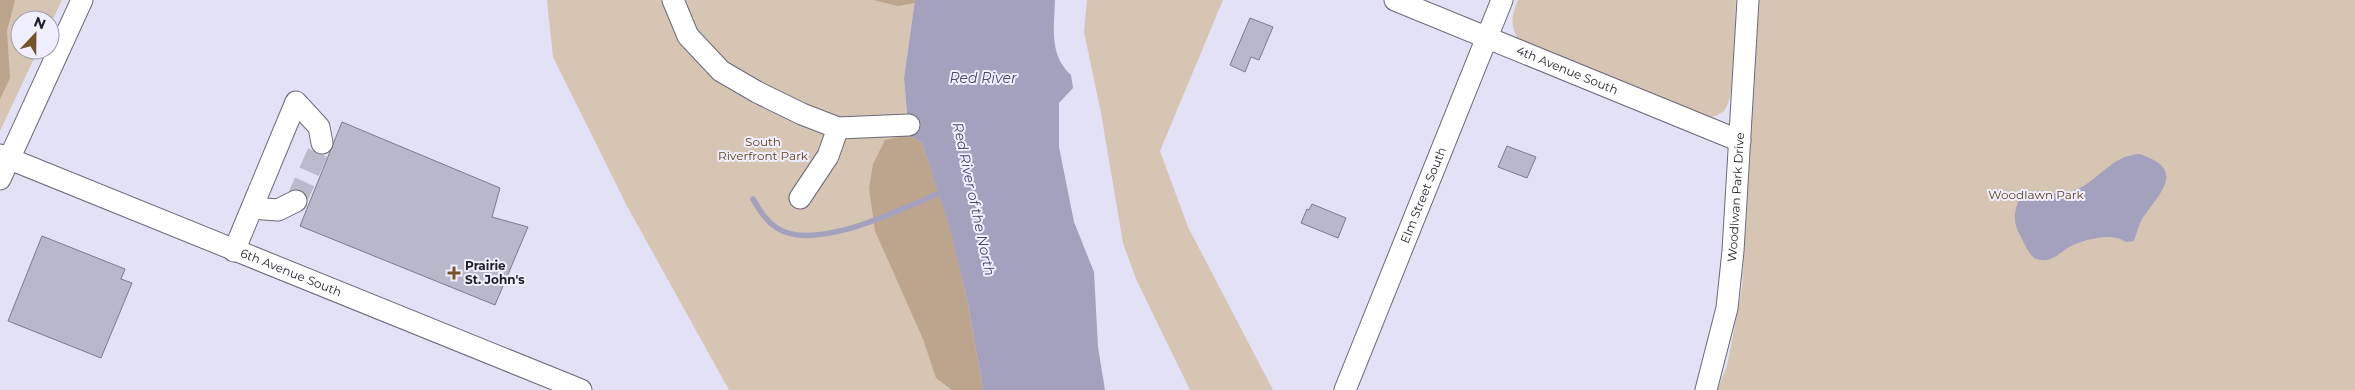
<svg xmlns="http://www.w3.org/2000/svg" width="2355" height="390" font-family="Montserrat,sans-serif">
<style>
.green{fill:#d6c5b3}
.forest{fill:#bca58c}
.water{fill:#a4a1bf}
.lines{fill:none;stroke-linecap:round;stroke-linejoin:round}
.stream{stroke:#a4a1bf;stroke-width:5.5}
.building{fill:#b9b7ca;stroke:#7c7a8c}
.minor-tunnel{stroke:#bbbacc;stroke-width:21;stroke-dasharray:21 11;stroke-linecap:butt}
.minor-casing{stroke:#6a697a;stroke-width:23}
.minor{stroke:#fff;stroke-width:21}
.poi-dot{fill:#76542c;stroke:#f0efff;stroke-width:2}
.labels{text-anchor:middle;stroke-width:4;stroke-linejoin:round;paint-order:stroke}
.street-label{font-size:12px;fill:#201f27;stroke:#f0efff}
.park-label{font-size:12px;fill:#644218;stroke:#f0efff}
.poi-label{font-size:12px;font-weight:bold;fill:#201f27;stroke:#f0efff;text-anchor:start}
.water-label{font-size:14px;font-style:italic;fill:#49436f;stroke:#f0efff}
</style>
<rect width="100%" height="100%" fill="#e2e1f5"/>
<path class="green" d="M0,0H62L50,25V20H20V50H38L0,131Z
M547,0H915L904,78L909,134L922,143L949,224L968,304L983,390H729L627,206L553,57Z
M1087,0H1223L1160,151L1188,227L1273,390H1190L1136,279L1123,243L1101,113L1084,32Z
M1518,0H1736C1735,21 1737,98 1724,111C1721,114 1714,116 1710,118L1519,41C1510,25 1511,17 1518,0Z
M1759,0H2355V390H1717L1727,366L1742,288Z"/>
<path class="forest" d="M0,0H15L7,31L10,78L0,99Z
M873,0H915V3L898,6Z
M909,135L922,143L949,224L968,304L983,390H952L936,378L923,339L875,231L869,188L873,164L885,140Z"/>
<path class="water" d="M915,0H1055C1054,28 1049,55 1071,75L1073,88L1059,103V147L1074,222L1094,272L1098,347L1105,390H983L968,304L949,225L922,143L909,135L904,78Z
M2139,154C2187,169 2161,191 2142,219C2138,226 2137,233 2134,241L2126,242C2112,232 2086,239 2071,246C2060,252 2051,264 2037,259C2029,257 2024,242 2020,235C2011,220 2015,206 2023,192C2043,187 2055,200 2076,190C2100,179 2111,156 2139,154Z"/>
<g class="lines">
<path class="stream" d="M753,199C760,211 766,221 777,228C815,253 901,209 937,194"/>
</g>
<path class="building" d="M1250,18L1273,27L1259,60L1251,57L1245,72L1230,65Z
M342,122L500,188L492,217L528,227L495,305L300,226Z
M1507,146L1536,157L1527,178L1498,167Z
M1312,204L1346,218L1338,238L1301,223L1307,209L1309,210Z
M42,236L125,269L121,279L132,283L101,358L8,321Z"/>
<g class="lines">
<path class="minor-tunnel" d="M296,201L322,143"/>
<defs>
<g id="minor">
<path d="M673,0L688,36L721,71L757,92L802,114L838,128L909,125"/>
<path id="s1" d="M1395,0L1740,141"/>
<path id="s2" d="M0,155L581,390"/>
<path d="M0,179L82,0"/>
<path d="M800,198L828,156L838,128"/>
<path d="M252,208L278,210L296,201"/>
<path d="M234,251L296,102L319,127L322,143"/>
<path id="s3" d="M1345,390L1502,0"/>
<path id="s4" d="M1706,390L1727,308L1733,251L1748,0"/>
</g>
</defs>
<use href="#minor" class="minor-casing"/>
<use href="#minor" class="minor"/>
</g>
<path class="poi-dot" d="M451.5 265.5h5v5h5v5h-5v5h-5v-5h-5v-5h5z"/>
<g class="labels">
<g class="street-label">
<text dy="4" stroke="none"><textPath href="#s1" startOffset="186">4th Avenue South</textPath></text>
<text dy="4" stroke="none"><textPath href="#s3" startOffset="210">Elm Street South</textPath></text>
<text dy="4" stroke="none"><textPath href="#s4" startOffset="196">Woodlwan Park Drive</textPath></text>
<text dy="4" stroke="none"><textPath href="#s2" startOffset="314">6th Avenue South</textPath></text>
</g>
<g class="park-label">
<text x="763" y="146">South<tspan x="763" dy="14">Riverfront Park</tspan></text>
<text x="2036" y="199">Woodlawn Park</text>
</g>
<g class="poi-label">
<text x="465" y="270">Prairie<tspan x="465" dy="14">St. John's</tspan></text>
</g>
<g class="water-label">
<text x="983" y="83">Red River</text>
<text transform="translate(974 199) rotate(78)" y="5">Red River of the North</text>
</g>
</g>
<g transform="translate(35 35) rotate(22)"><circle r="24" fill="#f0efff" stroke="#9d9ca9"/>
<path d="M0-4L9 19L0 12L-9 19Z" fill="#76542c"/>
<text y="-8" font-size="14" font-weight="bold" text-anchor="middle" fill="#201f27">N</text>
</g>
</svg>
